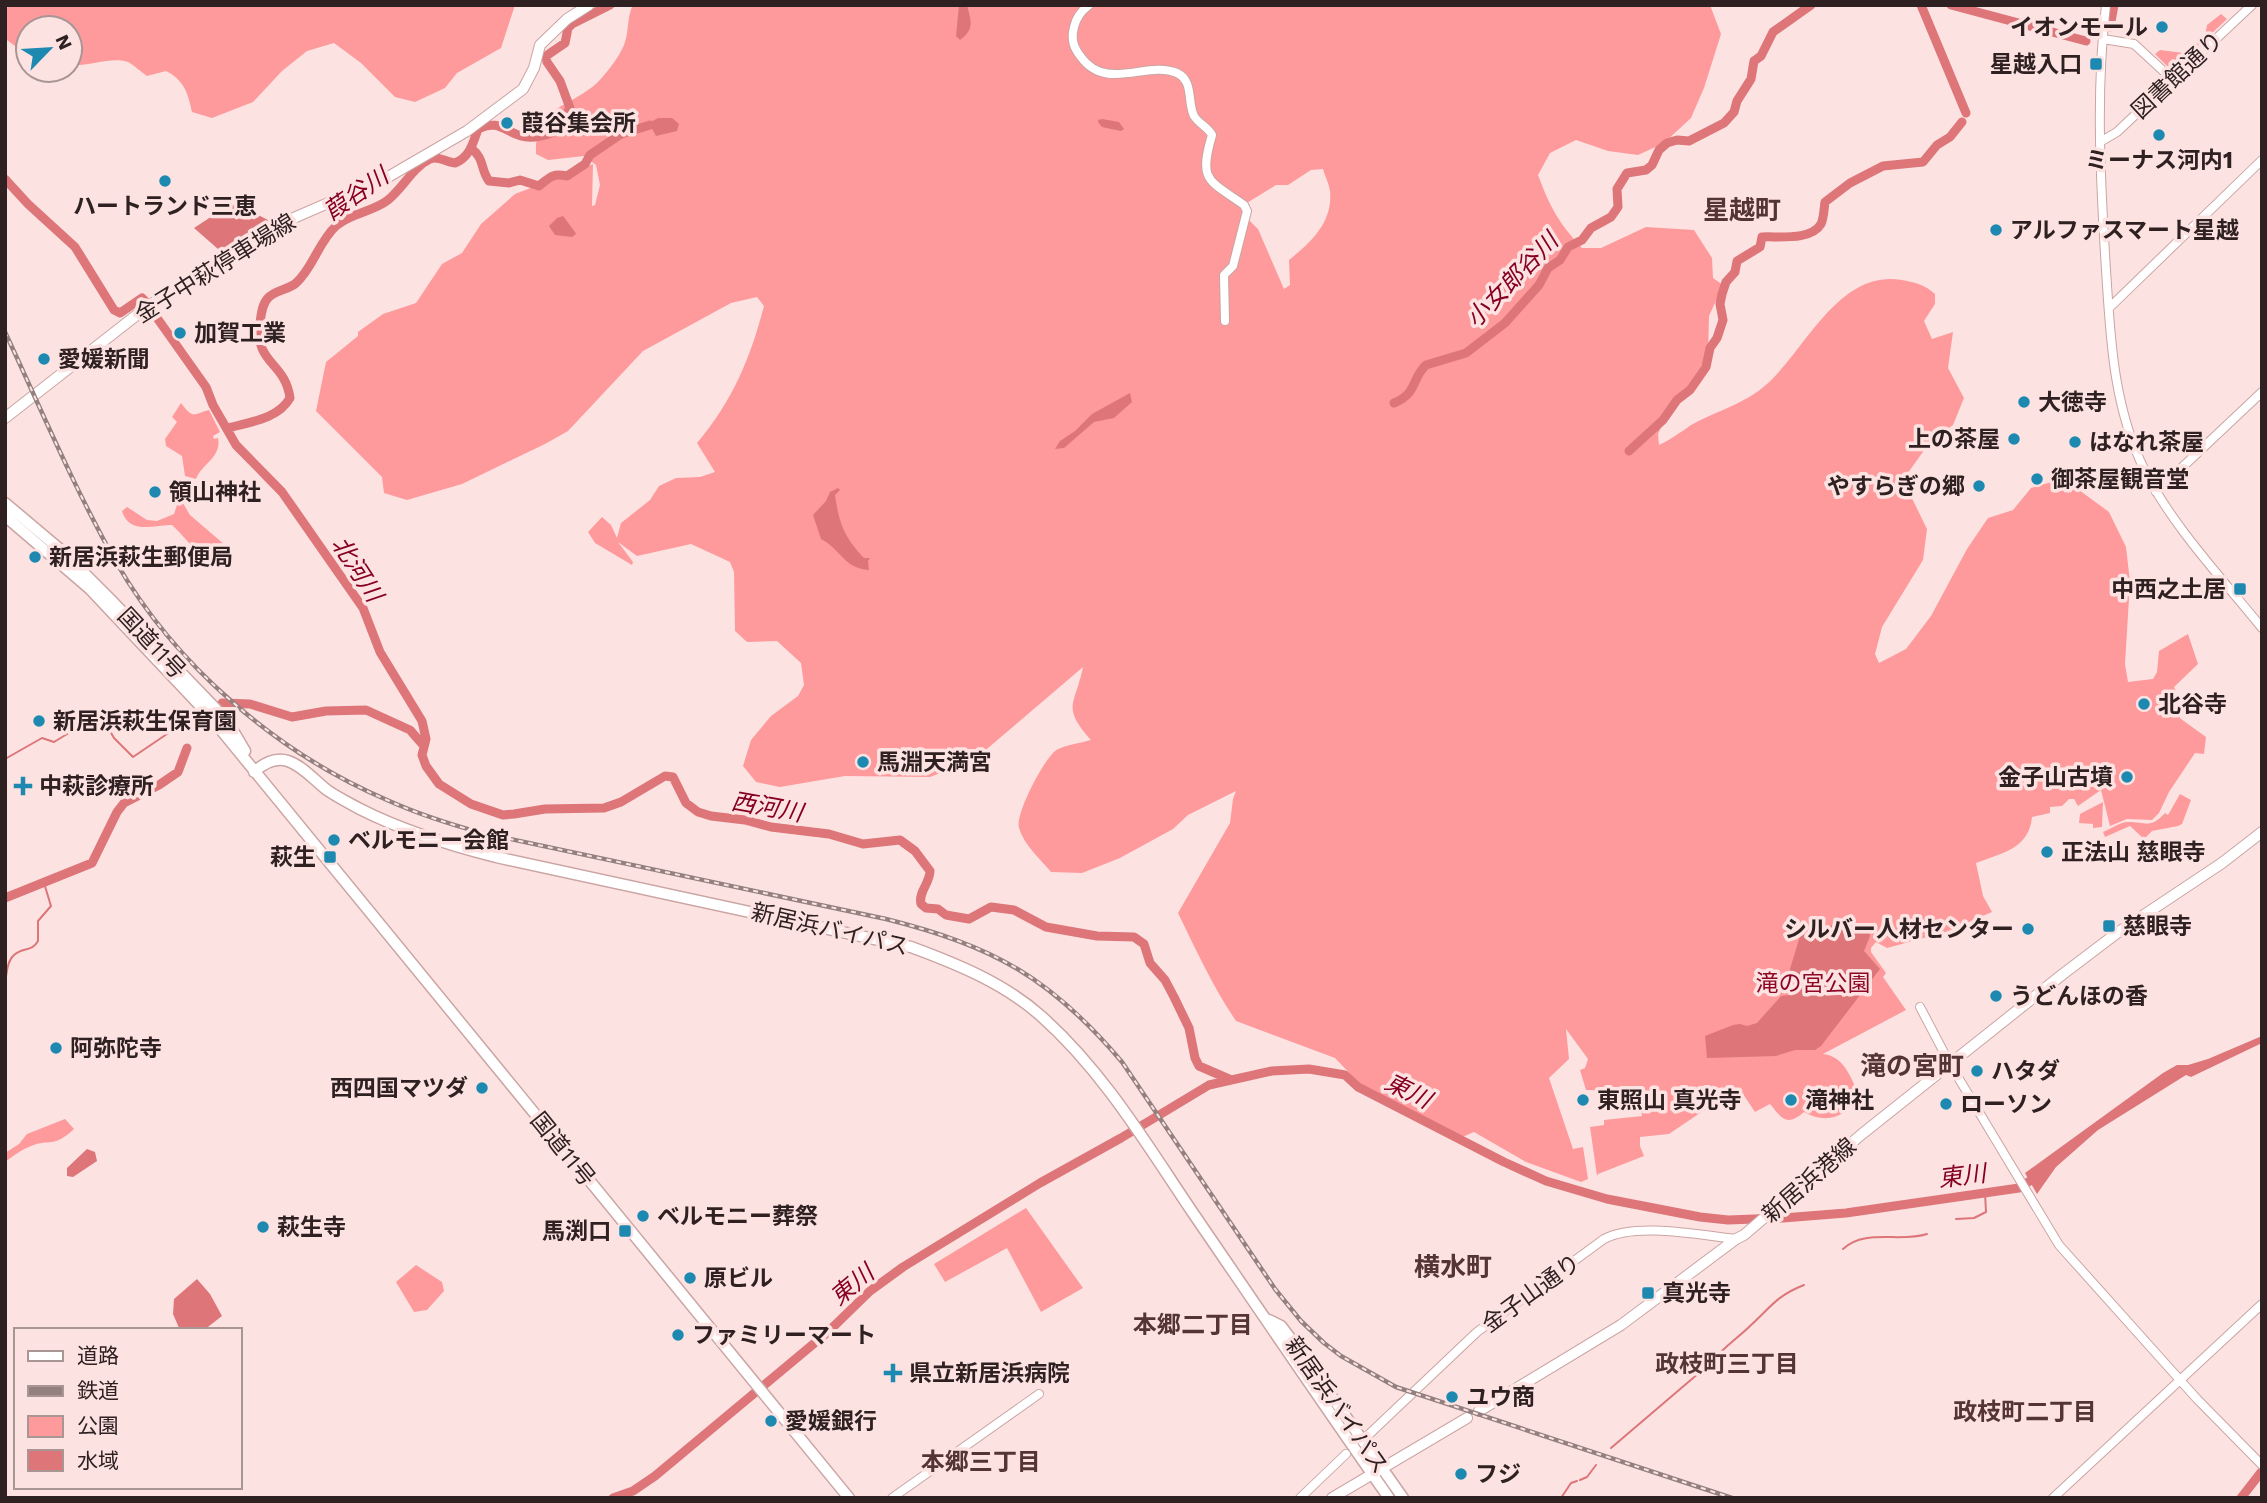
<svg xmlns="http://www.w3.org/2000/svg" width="2267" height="1503" font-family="'Work Sans','Noto Sans JP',sans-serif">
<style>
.green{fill:#fe9a9c;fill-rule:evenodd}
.water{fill:#dd7579}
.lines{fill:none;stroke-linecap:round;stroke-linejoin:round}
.stream{stroke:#dd7579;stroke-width:2}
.river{stroke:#dd7579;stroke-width:9}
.minor-casing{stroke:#cba4a3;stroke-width:10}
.major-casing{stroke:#cba4a3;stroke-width:12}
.highway-casing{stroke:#cba4a3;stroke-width:13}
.minor{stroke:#fff;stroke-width:8}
.major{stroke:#fff;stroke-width:10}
.highway{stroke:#fff;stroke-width:10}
.rail-casing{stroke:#93807f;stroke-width:4.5}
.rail{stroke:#fce3e2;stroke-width:2;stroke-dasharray:5;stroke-linecap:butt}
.poi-dot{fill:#1e89b0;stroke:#fce3e2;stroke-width:2.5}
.labels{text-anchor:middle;stroke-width:7;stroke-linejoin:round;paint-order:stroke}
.poi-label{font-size:23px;font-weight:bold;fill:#2f2121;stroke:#fce3e2;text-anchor:start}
.street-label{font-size:23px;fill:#2f2121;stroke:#fce3e2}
.park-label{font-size:23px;fill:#8c0625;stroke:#fce3e2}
.water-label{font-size:24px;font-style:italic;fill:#870022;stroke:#fce3e2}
.neighbourhood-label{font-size:24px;font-weight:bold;fill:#543435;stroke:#fce3e2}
.quarter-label{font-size:26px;font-weight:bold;fill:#543435;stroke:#fce3e2}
</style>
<rect width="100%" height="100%" fill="#fce3e2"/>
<path class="green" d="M9,5H515L501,48L457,73L445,88L415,102L395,97L361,63L334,43L307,51L282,71L253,102L212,118L192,112C188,93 184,80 166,71L147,76C141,72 134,65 128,62C113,56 87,67 70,65V28H28V56L7,40L5,11Z
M633,5H1710L1721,34L1704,88L1691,118L1664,143L1638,155L1608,151L1576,140L1550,153L1538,175C1550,207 1558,222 1582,248H1601L1646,227L1694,230L1712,258L1713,278L1723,285L1709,316L1708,356L1664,421L1658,434L1659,445C1670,440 1681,432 1691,425C1716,411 1745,404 1767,384C1806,349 1839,269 1902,280C1916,283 1924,284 1935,294V304L1924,321L1932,339L1953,332L1948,368L1964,398L1953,425L1930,442L1905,477L1907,488L1927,529L1923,560L1882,627L1875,654L1879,663L1906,649L1931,616L1967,549L1988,518L2013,510L2031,488L2058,480L2079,490L2109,512L2126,547L2130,582L2125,664L2128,682L2153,679L2157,672L2159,651L2188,634L2198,664L2174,687L2176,691L2174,711L2181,719L2206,737L2204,754L2195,753L2169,792L2159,813L2152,820L2127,819L2110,826L2101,790L2078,806L2074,799H2069L2062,806L2050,807V813L2032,817C2029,849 2002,853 1976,863L1983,896L1992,912L1946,932L1887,948L1876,942L1871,948V952L1886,973L1883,977L1906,1010L1823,1054C1843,1056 1851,1076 1858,1094C1847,1117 1827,1125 1804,1112C1786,1128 1781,1117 1770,1104L1755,1112L1743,1094L1703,1111L1669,1134L1640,1137V1146L1644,1156L1598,1174L1597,1176L1590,1127L1604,1125V1120L1642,1116V1114L1616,1091L1586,1090L1580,1070L1585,1068L1588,1059L1566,1029L1569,1059L1549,1078L1573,1149L1583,1147L1588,1179L1581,1182L1526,1162L1474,1132L1460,1138L1362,1086L1335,1058L1236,1021C1213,987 1196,950 1178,913L1230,823L1233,799L1236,791L1188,815L1173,829L1120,858L1082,873L1051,872C1040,859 1024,845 1019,828C1015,814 1043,761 1055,751C1063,745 1081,743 1091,740C1061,706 1075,706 1083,667L974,760L930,777L845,776L780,787L756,782L743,766L751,740L771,716L798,696L804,685L801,663L777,641L747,642L735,631L734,572L730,562L691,544L637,556L618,542L633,562L632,565L595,543L588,532L602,517L611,525L617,538L621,523L650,500L659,486L676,478L700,477L715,472L697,443C733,400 750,359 764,306L757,297L731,303L643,351L568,431L545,444L462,484L407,500L384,493L382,477L316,411L326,362L358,336V332L383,314L416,303L442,264L462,253L481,224L515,194L593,164L592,206L595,205L600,185L596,165L584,156L548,160L536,154C535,100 578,109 605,74C612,66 622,52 625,42C629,30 627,16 633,5ZM1323,169C1325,176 1329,184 1330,191C1333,222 1311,242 1289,260L1290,285L1284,289L1258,229L1245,216L1242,206L1276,185H1288L1311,170Z
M2221,14L2227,19L2177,66H2167L2155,54L2160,50L2184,53V56L2205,36L2207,25Z
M181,403C194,420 193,414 209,410L220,432L213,436L214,439L218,438C222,457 202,464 196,479L185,476L182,456L166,446L165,439L177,422L172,417Z
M183,503L190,515L232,551C205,572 190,541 172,525C155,525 129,535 122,511L127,507L147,520L157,521L174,514L177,505Z
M2180,794L2191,800L2182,824L2178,826L2152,831L2144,839L2130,826L2105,837L2103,832C2111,829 2121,821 2129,822C2147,822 2150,829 2165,813L2168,815Z
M2103,802L2102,827L2093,828V824L2079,823L2080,814Z
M65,1119L74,1129C52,1149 51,1138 31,1146C21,1150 13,1156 5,1162V1153L19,1144L27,1134Z
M1026,1208L1083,1288L1041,1312L1007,1248L945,1282L934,1264Z
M416,1265L442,1282L444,1291L427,1310L414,1312L396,1282Z"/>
<path class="water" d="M959,5H967C971,21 975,29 960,40L956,36Z
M658,118H672L679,124L677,131L656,136L649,123Z
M1102,119L1119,122L1124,129L1121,131L1102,127L1098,122V120Z
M229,205C242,205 256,214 268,220V222L225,250L218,249L194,228Z
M563,216L575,232L576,234L572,237L555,235L549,226L557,218Z
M1130,393L1132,402L1114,418L1094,422L1064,448L1055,449L1060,441L1075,431L1092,414Z
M838,488L840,490L835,495C839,523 844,537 864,558H870L868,561L869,570C843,568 841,549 821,539L813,515L826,501L830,492Z
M1842,922L1855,925L1854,931L1863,933L1865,927L1870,929V936L1864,951L1880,969L1821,1046L1815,1050H1795L1776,1056L1707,1058L1705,1036L1733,1025L1740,1024L1747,1026L1757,1023L1781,996L1790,995L1794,991V984L1787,979L1800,936Z
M2262,1036V1043L2191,1077L2186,1075L2098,1130L2056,1167L2037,1194L2025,1173L2163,1073L2177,1065H2188L2208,1059Z
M87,1149L95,1152L97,1161L73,1177L67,1176V1168Z
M197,1279L210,1294L222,1316L204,1330H180L173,1314L174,1299Z"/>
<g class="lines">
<path class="stream" d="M5,759L42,738L54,742L100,714L114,738L133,757L198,713
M5,982C7,973 7,961 14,955C23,947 32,952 38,941V921L51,906L44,883
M1956,1219L1974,1218L1986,1212L1985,1193
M1843,1249C1865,1228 1900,1243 1927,1234
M1611,1448L1713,1361C1723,1347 1738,1338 1750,1326C1771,1307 1776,1296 1804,1285
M1580,1480L1587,1477L1596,1465
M1561,1498L1571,1483L1577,1481"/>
<path class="river" d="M1921,5L1966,113
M1951,5L2086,41
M2110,27L2114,5
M471,148C485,159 480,169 489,181L509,183L520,180L539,186C550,177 552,173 567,176L585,164L590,155L621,134L650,125
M5,179L28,204L75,247L114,310L120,313L142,298L145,301L206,387L213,405L236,445L282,492L363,608L380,652L422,721L426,739L422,755L426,766L439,784L471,804L503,815L514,814L545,809L604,808L621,802L665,776L673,777L686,803L698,812L711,816L745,820L771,827L829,834L863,844L900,840L915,851L930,871C930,883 918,892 921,904L926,908L938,909L946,915L969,919L991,907L1014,910L1046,927L1097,936L1134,937L1144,944L1150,963L1165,980L1174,997L1189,1028L1195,1058L1199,1066L1229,1079
M1394,403C1418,393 1411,379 1426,365L1466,353L1505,323L1539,285L1548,268L1560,260L1568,247L1582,240L1591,228L1611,217L1618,207L1617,189L1627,173L1646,170L1652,165L1659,150L1667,143L1677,140L1689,141L1724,123L1734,112L1737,101L1751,79L1754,61L1761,56L1773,32L1811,5
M228,428C250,422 278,419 290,398C285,361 254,364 260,323C261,315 262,304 268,298C275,290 288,290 296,283C313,268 319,241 336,226C350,213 373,212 388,200C403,188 413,167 430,159C437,155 448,163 455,163C470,157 473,143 478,129C498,119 504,131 521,136C531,139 551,136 558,128C563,122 566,114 570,108L560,81L547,62L546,56L565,43L568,28L572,24L610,5
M1629,451L1663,420L1677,400L1690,390L1706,367L1710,348L1717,338L1723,320L1720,304L1722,294L1726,282L1735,272L1737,261L1760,247L1762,237C1778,236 1811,241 1821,224C1824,218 1824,208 1825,202L1850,183L1883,166L1923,162L1937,145L1950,137L1962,122
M222,703L250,704L292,717L326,711L366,710L410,730L424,746
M194,725L198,713
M5,898L92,863L117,812L124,803L159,785L178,772L187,748
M613,1498L633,1491L655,1476L829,1331L870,1291L903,1267L1040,1183L1121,1138L1209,1085L1272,1071L1309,1069L1345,1075L1358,1087L1504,1162L1546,1181L1607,1199L1700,1217L1728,1220L1783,1218L1846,1213L2019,1188L2039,1175
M2241,1498L2262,1471"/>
<defs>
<path id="minor" d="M1089,5C1081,11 1076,18 1074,27C1071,39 1073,47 1081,57C1106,92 1148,60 1177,73C1194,81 1187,102 1194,116C1199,124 1208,127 1212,135C1198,182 1209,180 1244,205L1247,211L1233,266L1224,275L1225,321
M2106,5C2096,88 2100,171 2105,254C2110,328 2111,403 2145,471C2171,524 2224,581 2262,628
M2103,39L2134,44L2172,79
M2100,142L2117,132L2252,5
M2109,308L2262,160
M2156,492L2262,392
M1920,1007L1950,1064L2059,1245L2197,1399L2262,1465
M1363,1440L1477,1332L1604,1239C1636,1222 1699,1235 1736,1239
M892,1498L1039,1394
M1300,1498L1346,1454
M2053,1498L2262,1304"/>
<path id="major" d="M5,418L147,307L219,261L289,220L388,177L467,131L523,89L534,68L540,45L567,19L589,5
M1479,1411L1621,1325L1736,1239L1744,1235L1862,1134L2063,974L2117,933L2222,863L2262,832
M1332,1498L1467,1418"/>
<path id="highway" d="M5,503L62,551L111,600L216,709L235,734L245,751
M5,516L90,589L208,714L849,1498
M254,772C264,763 275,757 288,761C303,766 315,781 327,790C337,797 349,803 360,809C403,831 449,845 496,857L911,947C957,964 1004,983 1041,1016C1104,1072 1147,1145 1193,1213C1258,1308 1323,1404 1389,1498
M1269,1320L1281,1326L1299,1350L1403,1498"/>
</defs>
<use href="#minor" class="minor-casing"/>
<use href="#major" class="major-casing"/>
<use href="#highway" class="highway-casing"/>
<use href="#minor" class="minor"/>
<use href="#major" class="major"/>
<use href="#highway" class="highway"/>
<defs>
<path id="rail" d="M5,332C41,409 74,488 116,562C175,665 277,753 387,800C418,814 449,824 482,833L886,919C993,946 1050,977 1122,1062L1275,1289L1301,1321L1324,1343L1341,1356L1396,1387L1732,1498"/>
</defs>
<use href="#rail" class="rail-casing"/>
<use href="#rail" class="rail"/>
</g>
<g class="poi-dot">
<circle cx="2162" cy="27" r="7"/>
<rect x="2089" y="57" width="14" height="14" rx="3.5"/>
<circle cx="507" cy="123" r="7"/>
<circle cx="2159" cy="135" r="7"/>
<circle cx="165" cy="181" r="7"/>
<circle cx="1996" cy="230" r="7"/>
<circle cx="180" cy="333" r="7"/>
<circle cx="44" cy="359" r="7"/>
<circle cx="2024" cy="402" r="7"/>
<circle cx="2014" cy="439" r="7"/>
<circle cx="2075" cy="442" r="7"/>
<circle cx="2037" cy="479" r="7"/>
<circle cx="1979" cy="486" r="7"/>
<circle cx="155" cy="492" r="7"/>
<circle cx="35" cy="557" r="7"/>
<rect x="2233" y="582" width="14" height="14" rx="3.5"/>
<circle cx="2144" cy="704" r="7"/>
<circle cx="39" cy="721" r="7"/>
<circle cx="863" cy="762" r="7"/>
<circle cx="2127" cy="777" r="7"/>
<path d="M19.5 775.5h7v7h7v7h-7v7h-7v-7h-7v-7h7z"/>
<circle cx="334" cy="840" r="7"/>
<circle cx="2047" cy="852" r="7"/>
<rect x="323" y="850" width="14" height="14" rx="3.5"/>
<rect x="2102" y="919" width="14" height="14" rx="3.5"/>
<circle cx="2028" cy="929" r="7"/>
<circle cx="1996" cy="996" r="7"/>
<circle cx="56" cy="1048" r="7"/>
<circle cx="1977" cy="1071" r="7"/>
<circle cx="482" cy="1088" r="7"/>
<circle cx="1583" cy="1100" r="7"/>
<circle cx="1791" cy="1100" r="7"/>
<circle cx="1946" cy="1104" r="7"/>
<circle cx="643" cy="1216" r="7"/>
<circle cx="263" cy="1227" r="7"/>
<rect x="618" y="1224" width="14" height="14" rx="3.5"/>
<circle cx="690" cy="1278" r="7"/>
<rect x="1641" y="1286" width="14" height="14" rx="3.5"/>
<circle cx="678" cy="1335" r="7"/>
<path d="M889.5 1362.5h7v7h7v7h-7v7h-7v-7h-7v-7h7z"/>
<circle cx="1452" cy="1397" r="7"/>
<circle cx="771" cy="1421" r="7"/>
<circle cx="1461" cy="1474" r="7"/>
</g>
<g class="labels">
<g class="poi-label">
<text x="2148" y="35" text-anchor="end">イオンモール</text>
<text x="2082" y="72" text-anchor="end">星越入口</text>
<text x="521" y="131">葭谷集会所</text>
<text x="2159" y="168" text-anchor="middle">ミーナス河内1</text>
<text x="165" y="214" text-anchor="middle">ハートランド三恵</text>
<text x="2010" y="238">アルファスマート星越</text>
<text x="194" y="341">加賀工業</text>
<text x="58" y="367">愛媛新聞</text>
<text x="2038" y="410">大徳寺</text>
<text x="2000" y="447" text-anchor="end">上の茶屋</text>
<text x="2089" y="450">はなれ茶屋</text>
<text x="2051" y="487">御茶屋観音堂</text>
<text x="1965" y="494" text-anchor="end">やすらぎの郷</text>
<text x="169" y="500">領山神社</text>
<text x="49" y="565">新居浜萩生郵便局</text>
<text x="2226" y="597" text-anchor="end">中西之土居</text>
<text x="2158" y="712">北谷寺</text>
<text x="53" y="729">新居浜萩生保育園</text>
<text x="877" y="770">馬淵天満宮</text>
<text x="2113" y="785" text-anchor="end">金子山古墳</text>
<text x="39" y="794">中萩診療所</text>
<text x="348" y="848">ベルモニー会館</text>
<text x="2061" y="860">正法山 慈眼寺</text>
<text x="316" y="865" text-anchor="end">萩生</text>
<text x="2123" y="934">慈眼寺</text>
<text x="2014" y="937" text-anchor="end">シルバー人材センター</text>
<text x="2010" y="1004">うどんほの香</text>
<text x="70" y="1056">阿弥陀寺</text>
<text x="1991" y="1079">ハタダ</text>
<text x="468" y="1096" text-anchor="end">西四国マツダ</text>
<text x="1597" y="1108">東照山 真光寺</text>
<text x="1805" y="1108">滝神社</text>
<text x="1960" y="1112">ローソン</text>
<text x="657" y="1224">ベルモニー葬祭</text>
<text x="277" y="1235">萩生寺</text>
<text x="611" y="1239" text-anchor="end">馬渕口</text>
<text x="704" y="1286">原ビル</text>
<text x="1662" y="1301">真光寺</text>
<text x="692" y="1343">ファミリーマート</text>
<text x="909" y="1381">県立新居浜病院</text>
<text x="1466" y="1405">ユウ商</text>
<text x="785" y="1429">愛媛銀行</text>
<text x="1475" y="1482">フジ</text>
</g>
<g class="street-label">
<text transform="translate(2177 75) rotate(-43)" y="8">図書館通り</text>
<text transform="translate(215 268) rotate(-32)" y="8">金子中萩停車場線</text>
<text transform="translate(152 643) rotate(47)" y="8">国道11号</text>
<text transform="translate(830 929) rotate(13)" y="8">新居浜バイパス</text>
<text transform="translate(563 1149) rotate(51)" y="8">国道11号</text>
<text transform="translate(1809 1180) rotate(-41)" y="8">新居浜港線</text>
<text transform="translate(1531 1293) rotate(-36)" y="8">金子山通り</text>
<text transform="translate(1337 1405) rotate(55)" y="8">新居浜バイパス</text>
</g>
<g class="park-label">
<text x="1813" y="991">滝の宮公園</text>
</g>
<g class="water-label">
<text transform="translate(356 194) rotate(-35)" y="8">葭谷川</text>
<text transform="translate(1512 280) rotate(-46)" y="8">小女郎谷川</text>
<text transform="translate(357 569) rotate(57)" y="8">北河川</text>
<text transform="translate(767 807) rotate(10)" y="8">西河川</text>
<text transform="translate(1408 1091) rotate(26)" y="8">東川</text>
<text transform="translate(1962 1176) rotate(-7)" y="8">東川</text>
<text transform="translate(852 1285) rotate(-40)" y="8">東川</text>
</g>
<g class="neighbourhood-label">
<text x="1193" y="1333">本郷二丁目</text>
<text x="1727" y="1372">政枝町三丁目</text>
<text x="2025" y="1420">政枝町二丁目</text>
<text x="981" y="1470">本郷三丁目</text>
</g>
<g class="quarter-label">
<text x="1742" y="219">星越町</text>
<text x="1912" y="1075">滝の宮町</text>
<text x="1453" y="1276">横水町</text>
</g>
</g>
<rect width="2267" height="1503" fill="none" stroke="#2f2121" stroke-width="14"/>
<rect x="14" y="1328" width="228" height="161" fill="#fce3e2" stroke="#aa9595" stroke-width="2"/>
<rect x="28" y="1351" width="35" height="10" fill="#ffffff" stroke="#aa9595" stroke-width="2"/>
<text x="77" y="1363" font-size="21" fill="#2f2121">道路</text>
<rect x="28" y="1386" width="35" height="10" fill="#93807f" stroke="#aa9595" stroke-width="2"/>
<text x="77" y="1398" font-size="21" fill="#2f2121">鉄道</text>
<rect x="28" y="1416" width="35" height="21" fill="#fe9a9c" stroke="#aa9595" stroke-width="2"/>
<text x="77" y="1433" font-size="21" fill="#2f2121">公園</text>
<rect x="28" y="1450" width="35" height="21" fill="#dd7579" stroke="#aa9595" stroke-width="2"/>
<text x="77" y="1468" font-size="21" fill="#2f2121">水域</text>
<g transform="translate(49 49) rotate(65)"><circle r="33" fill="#fce3e2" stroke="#aa9595" stroke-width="2"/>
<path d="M0-5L12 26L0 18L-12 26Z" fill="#1e89b0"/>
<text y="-10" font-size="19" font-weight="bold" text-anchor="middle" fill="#2f2121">N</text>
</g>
</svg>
